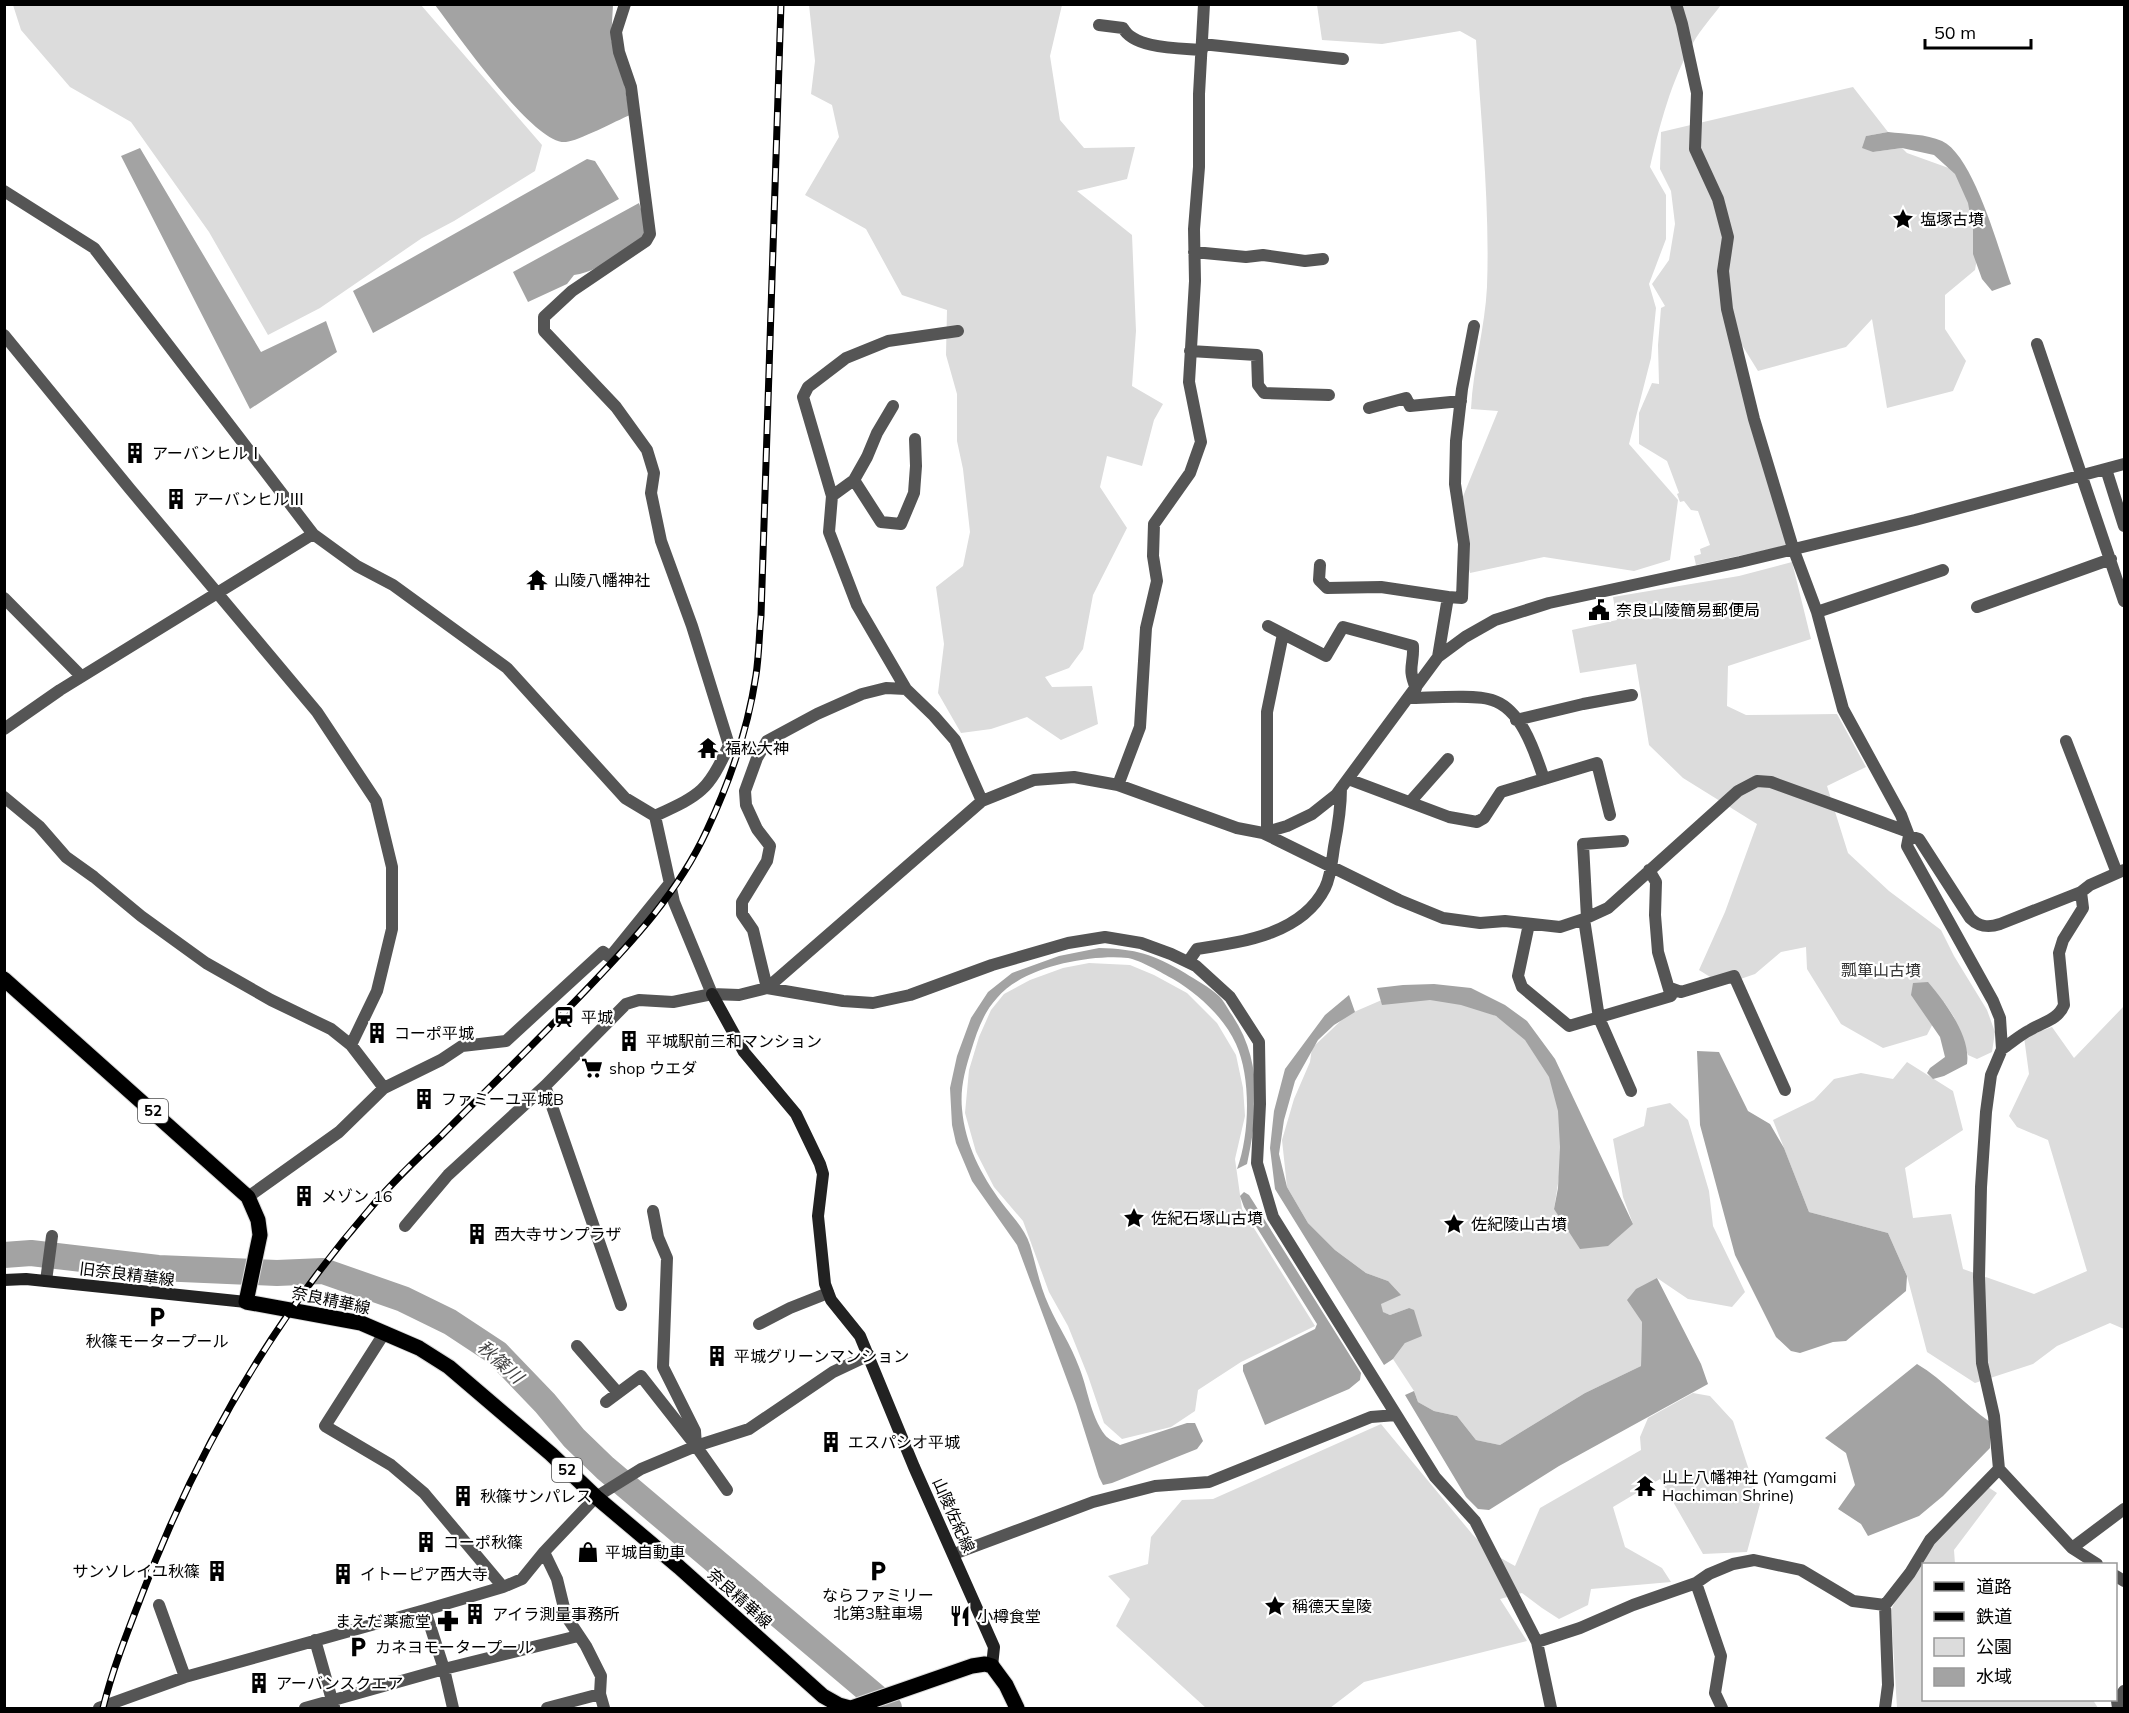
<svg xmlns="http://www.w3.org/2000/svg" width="2129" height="1713" font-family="Mulish,'Noto Sans JP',sans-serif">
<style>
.green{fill:#dcdcdc}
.water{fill:#a3a3a3}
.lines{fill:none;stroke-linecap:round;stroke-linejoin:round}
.river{stroke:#a3a3a3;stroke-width:26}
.primary-casing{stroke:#dbdbdb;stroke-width:17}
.street{stroke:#555;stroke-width:12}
.secondary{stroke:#222;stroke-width:12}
.primary{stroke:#000;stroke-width:15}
.rail-casing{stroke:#000;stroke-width:7}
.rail{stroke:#fff;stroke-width:4.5;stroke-dasharray:14;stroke-linecap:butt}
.labels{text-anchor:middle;stroke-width:4.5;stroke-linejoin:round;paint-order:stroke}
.shield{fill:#fff;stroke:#4c4c4c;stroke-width:1.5}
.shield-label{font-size:15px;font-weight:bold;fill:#000}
.poi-label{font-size:16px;fill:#000;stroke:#fff;text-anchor:start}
.park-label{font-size:16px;fill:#333;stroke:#fff}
.street-label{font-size:16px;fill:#000;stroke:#fff}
.water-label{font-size:18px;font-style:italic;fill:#444;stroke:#fff}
</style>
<rect width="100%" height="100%" fill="#fff"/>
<path class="green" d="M13,5H421L542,145L535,171L454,221L422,238L320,308L268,335L209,232L131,122L70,87L21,30Z
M809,5H1062L1050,56L1060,120L1084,148L1135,147L1127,179L1077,191L1132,235L1136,331L1132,386L1163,404L1154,420L1142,466L1107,456L1100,487L1127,528L1093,595L1083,649L1069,668L1045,677L1052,687L1092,686L1098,724L1061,740L1027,717L991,729L961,733L938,693L944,644L936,587L963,566L970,532L963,469L957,441V394L946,355L947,310L902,295L866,229L805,195L839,137L832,105L811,94L815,61Z
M1317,5H1721C1712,17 1701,29 1693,43C1671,81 1660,124 1650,167L1666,195V239L1649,284L1656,308L1651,358L1629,444L1678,500L1670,560L1634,571L1544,557L1470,573L1455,516L1498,411L1471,409C1473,368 1485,328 1487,287C1490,205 1481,122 1476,40L1460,31L1382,44L1322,40Z
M1853,87L1888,132L1866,136L1873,152L1902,148L1907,153L1957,171L1984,217L1975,270L1945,295V329L1966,361L1953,391L1887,408L1872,319L1846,347L1758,371L1729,324L1789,545L1696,565L1694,556L1701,554L1700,549L1710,545L1698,511L1691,510L1684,501L1680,502L1677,494L1679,493L1667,461L1639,444V413L1652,383L1659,384L1658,345L1661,308L1665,306L1652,284L1669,260L1675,224L1671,191L1660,169L1661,132Z
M1792,562L1811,639L1728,666L1727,706L1746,715L1837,714L1866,767L1827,786L1848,853L1889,891L1941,930L1954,956L1987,1010L1995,1032L1992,1052L1977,1059L1968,1055L1954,1017L1944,1002L1927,1035L1883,1048L1841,1024L1807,969L1806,947L1781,952L1755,974L1723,985L1699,970L1725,912L1757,824L1683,778L1649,745L1636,664L1580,673L1572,630L1617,620L1613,597L1739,576Z
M1089,963L1130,965L1154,975L1187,993L1217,1023L1236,1055L1243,1088L1245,1116L1235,1159L1242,1209L1315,1326L1241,1362L1198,1390L1195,1411L1171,1427L1122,1439L1104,1423L1088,1376L1068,1326L1049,1292L1023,1221L994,1187L976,1152L965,1113L969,1070L979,1037L991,1010L1004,994L1030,980L1063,968Z
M1398,993L1459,998L1524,1030L1571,1101L1554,1209L1633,1224L1623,1197L1613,1139L1644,1126L1647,1108L1670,1103L1688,1120L1709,1191L1713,1226L1745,1292L1732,1307L1688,1299L1657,1278L1642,1322L1641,1366L1585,1393L1500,1445L1476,1440L1457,1416L1434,1411L1418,1402L1414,1391L1393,1359L1405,1343L1409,1308L1390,1315L1382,1312L1381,1304L1388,1281L1366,1273L1335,1250L1308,1223L1287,1187L1282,1140L1294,1099L1310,1062L1312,1048L1347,1015Z
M2124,1006V1329L2110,1323L2057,1346L2033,1364L1975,1383L1927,1352L1907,1276L1888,1233L1809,1212L1773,1120L1814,1100L1834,1079L1861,1073L1893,1079L1907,1062L1953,1091L1963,1130L1905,1168L1913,1218L1951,1214L1963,1269L2034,1294L2087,1271L2048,1140L2017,1127L2009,1116L2029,1074L2024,1037L2052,1027L2074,1058Z
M1693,1393L1710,1396L1733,1421L1760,1504L1747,1552L1703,1554L1660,1479L1613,1507L1625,1547L1662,1568L1671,1582L1591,1589L1588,1605L1559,1619L1542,1608L1522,1593L1500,1599L1527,1641L1364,1682L1330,1708H1206L1116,1626L1130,1599L1108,1576L1148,1564L1151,1537L1182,1500L1213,1499L1381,1424L1473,1535L1490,1552L1515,1566L1540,1508L1641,1450L1640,1437L1648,1418Z
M1979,1481L1997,1493L1954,1550L1955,1564H1924V1700H2093L2098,1708H1897L1891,1610L1929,1533Z"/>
<path class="water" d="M435,5H613L611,39L624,83L630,115C616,121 578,141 566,142C534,146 455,31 435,5Z
M1888,132C1906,134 1926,134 1942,141C1974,156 1999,251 2011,284L1992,291L1982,279L1973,254V230L1968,203L1955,174L1934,155L1902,148L1873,152L1862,148L1866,136Z
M140,148L261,352L326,321L337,352L250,409L121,156Z
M587,159L595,161L619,199L373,333L353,291Z
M639,203L642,212L645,235C624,249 600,272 574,275L567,284L528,302L513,272Z
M1099,948C1136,949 1153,954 1185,973C1196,980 1209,987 1219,996C1224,1001 1228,1009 1232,1015C1263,1061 1258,1113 1247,1164L1237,1169C1250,1134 1251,1077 1236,1044C1224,1017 1198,994 1173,979C1162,973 1140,960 1128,958C1090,954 1022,967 997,998C983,1013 977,1032 971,1051C965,1070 960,1088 962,1109C965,1144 981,1175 1002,1203C1012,1216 1025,1229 1030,1245C1036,1265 1040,1287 1049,1306C1058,1326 1071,1345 1079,1367C1088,1389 1090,1415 1105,1435C1108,1439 1115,1442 1120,1445L1187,1423H1195L1203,1441L1197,1449L1112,1483L1103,1485L1099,1477L1076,1404L1017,1245L972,1181L956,1143L952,1125L950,1088L957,1056L971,1018L988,992L1012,973L1059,956Z
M1928,982C1945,1002 1971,1036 1967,1064L1944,1076L1933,1079L1927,1073L1930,1068L1945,1057L1940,1037L1911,995L1913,983Z
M1434,984L1471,988L1505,1005L1527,1021L1555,1059L1633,1224L1608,1246L1580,1249L1554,1209L1558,1188L1560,1147L1558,1111L1549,1077L1525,1040L1496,1016L1461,1005L1430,1000L1382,1005L1377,988L1403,985Z
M1349,995L1355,1012L1334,1025L1318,1040L1295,1081L1284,1120L1279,1154L1287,1187L1308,1223L1335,1250L1366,1273L1388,1281L1401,1295L1381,1304L1383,1312L1390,1315L1409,1308L1414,1310L1422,1336L1405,1343L1393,1359L1384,1365L1275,1189L1270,1148L1274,1111L1285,1069L1325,1015Z
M1697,1051L1719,1052L1748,1111L1770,1124L1784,1148L1809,1212L1888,1233L1907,1276L1906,1291L1846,1341L1833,1342L1800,1353L1791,1351L1776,1337L1735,1255L1700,1125Z
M1244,1192L1249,1195L1361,1373L1360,1380L1349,1389L1265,1425L1243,1371V1365L1315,1329L1317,1324L1244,1207L1240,1196Z
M1657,1278L1701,1364L1708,1384L1559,1466L1489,1510L1478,1509L1466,1497L1405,1395L1414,1391L1418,1402L1434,1411L1457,1416L1476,1440L1500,1445L1585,1393L1641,1366L1642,1322L1627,1300L1636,1289Z
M1917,1364C1944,1380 1964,1404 1990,1422V1448L1943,1496L1919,1516L1868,1536L1861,1524L1838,1509L1855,1485L1846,1453L1825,1438Z"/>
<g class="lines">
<path class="river" d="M4,1255L31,1253L158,1268L277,1273L323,1271L403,1299L450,1322L497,1353L545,1403L574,1438L605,1468L889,1708"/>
<defs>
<path id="primary" d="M4,979L248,1197L258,1220L260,1235L246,1302L361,1323L419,1348L449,1367L551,1454L596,1497L679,1567L823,1696L839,1705L850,1708
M851,1708L972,1666L985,1664L992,1666L1006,1685L1017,1708"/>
</defs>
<use href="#primary" class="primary-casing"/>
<path class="street" d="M625,4L616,32L619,52L631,87L650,234L646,241L572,291L544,317V331L616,407L647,450L654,473L651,493L661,541L692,626L729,745C708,792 700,795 655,816
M1676,4L1682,24L1697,93L1695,149L1718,199L1728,237L1723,271L1727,309L1754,419L1793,548L1817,612L1843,709L1901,815L1909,836L1919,839L1970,918C1979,927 1988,928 2000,924L2081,892L2090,885L2124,870
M1099,25L1123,28C1134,49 1179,48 1202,50
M1202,44L1343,59
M4,191L94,248L313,534L357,566L393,585L507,668L625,798L655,816L674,902L712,994
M1194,252L1246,257L1263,255L1305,261L1323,259
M958,331L888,341L846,358L808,387L803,397L832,496L829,532L857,605L906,689L934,716L955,740L982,801
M4,335L130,489L317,712L376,801L392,867V929L377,991L351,1045
M2037,344L2124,601
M1190,351L1257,355L1258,385L1264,393L1329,395
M1369,408L1406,398L1410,406L1461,401
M2106,469L2124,526
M854,480L881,522L901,524L914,493L916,466L915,439
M832,496L854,480L867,457L877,433L893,406
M1320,565L1319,580L1327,588L1381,587L1448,597L1438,657
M1448,597L1462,598L1464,544L1455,484L1456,441L1462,389L1474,326
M4,598L81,676
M1977,607L2111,559
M1817,612L1943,570
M1268,626L1326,656L1343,627L1413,646C1414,665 1407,668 1416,688
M906,689L886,688L862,694L817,714L767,741L757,758L745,791L746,805L757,829L770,846L767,861L742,902V914L753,930L767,988L843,1001L873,1003L910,995L992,965L1068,943L1105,937L1141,943L1171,954L1196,966L1230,997L1259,1042L1260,1104L1257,1163L1273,1217L1435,1477L1475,1521L1537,1642L1551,1708
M1408,698C1429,698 1474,694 1492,700C1522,709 1535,753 1544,779
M1516,720L1583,704L1632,695
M4,729L60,690L313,534
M2066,741L2117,873
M1348,779L1449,817L1477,822L1484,818L1501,792L1597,763L1610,815
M1118,785L1140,727L1146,628L1157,581L1153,556L1154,524L1190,473L1201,442L1189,382L1195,281L1194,229L1199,167V94L1204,4
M4,797L39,826L66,857L94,877L141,916L206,963L271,1000L331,1029L351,1045L384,1088
M1410,802L1448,759
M1267,832V712L1283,634
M1263,833L1399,900L1443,918L1480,923L1505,921L1560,927L1584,919L1608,908L1738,791L1757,781L1771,782L1906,831
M1909,836L1907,846L1993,1001L2000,1018L2002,1049L1991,1075L1986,1112L1981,1187L1979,1277L1982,1363L1994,1416L1999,1469L2072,1548L2097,1564
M1587,918L1583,844L1623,841
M1584,919L1599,1018L1631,1091
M1529,924L1518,976L1522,987L1569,1026L1671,996L1658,952L1655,915L1656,882L1649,870
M1188,962L1197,949C1243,942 1302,934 1325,888C1331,876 1332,860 1334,847C1338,827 1341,808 1341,788
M1670,988L1681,992L1734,976L1785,1090
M2002,1049C2011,1043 2020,1035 2030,1030C2043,1022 2058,1020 2064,1005L2059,953L2063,940L2083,908L2081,892
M545,1086L621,1305
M248,1197L339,1132L384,1088L441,1060L462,1046L506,1041L603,952L610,957L670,883
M653,1211L658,1237L667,1258L663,1367L695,1431L696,1446L727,1490
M405,1226L448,1175L545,1086L626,1004L639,1000L673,1002L712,994L739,995L767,988L982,801L1034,780L1074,777L1118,785L1237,828L1263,833L1287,826L1312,814L1336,795L1438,657L1465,637L1495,620L1549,603L1740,562L1915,520L2124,464
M46,1281L52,1236
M759,1324L790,1308L828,1293
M385,1332L325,1426L391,1465L424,1493L503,1587
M577,1346L618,1393
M606,1402L641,1376L696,1446
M2072,1548L2124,1509
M544,1552L557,1579L566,1616L586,1646L601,1676L600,1694L604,1708
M954,1554L1093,1502L1155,1486L1209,1482L1371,1417L1396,1415
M2116,1576L2124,1581
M1696,1583L1721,1656L1715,1693L1722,1708
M159,1605L185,1677
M425,1610L444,1669L453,1708
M315,1640L334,1707
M1537,1642L1580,1628L1633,1605L1696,1583L1709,1574L1733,1564L1754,1560L1801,1570L1853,1601L1885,1605
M99,1708L185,1677L425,1610L503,1587L522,1579L544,1552L596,1497L641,1469L696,1446L749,1429L833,1372L869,1355
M305,1708L444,1669L578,1636
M547,1708L600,1694
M1885,1708L1888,1685L1885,1605L1910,1573L1930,1540L1999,1469
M2118,1708L2117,1701L2124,1691"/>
<path class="secondary" d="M712,994L744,1052L796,1114L820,1164L823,1174L818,1216L825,1284L831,1300L860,1336L914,1467L994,1647L992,1666
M4,1280L26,1279L246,1302"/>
<use href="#primary" class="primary"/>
<defs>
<path id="rail" d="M103,1708C112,1671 127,1633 141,1597C194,1457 270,1324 369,1210C391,1183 417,1159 442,1135C490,1087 538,1040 585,991C632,942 678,893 707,830C730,781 748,729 756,675C759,655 759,636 761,616L781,4"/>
</defs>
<use href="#rail" class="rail-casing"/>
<use href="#rail" class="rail"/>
</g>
<defs>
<symbol id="sight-bare" viewBox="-9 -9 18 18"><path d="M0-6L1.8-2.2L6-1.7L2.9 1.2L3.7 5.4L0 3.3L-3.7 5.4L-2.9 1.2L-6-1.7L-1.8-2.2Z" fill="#000" stroke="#fff" stroke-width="2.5" paint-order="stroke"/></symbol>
<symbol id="building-bare" viewBox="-9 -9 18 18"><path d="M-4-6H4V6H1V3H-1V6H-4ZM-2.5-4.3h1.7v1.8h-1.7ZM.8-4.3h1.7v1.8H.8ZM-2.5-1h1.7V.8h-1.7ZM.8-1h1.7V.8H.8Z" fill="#000" stroke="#fff" stroke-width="2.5" paint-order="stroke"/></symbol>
<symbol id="temple-bare" viewBox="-9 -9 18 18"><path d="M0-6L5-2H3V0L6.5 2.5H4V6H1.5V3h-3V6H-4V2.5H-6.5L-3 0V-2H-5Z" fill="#000" stroke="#fff" stroke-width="2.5" paint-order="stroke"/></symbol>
<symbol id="civic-bare" viewBox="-9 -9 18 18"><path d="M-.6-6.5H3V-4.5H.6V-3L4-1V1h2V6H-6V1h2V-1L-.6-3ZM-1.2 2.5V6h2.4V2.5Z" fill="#000" stroke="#fff" stroke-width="2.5" paint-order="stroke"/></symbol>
<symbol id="station-bare" viewBox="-9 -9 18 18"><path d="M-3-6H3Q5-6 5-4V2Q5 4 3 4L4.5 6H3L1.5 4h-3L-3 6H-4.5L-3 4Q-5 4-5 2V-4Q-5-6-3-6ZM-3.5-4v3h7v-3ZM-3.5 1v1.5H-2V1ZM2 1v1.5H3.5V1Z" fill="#000" stroke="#fff" stroke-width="2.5" paint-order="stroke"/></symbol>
<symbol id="supermarket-bare" viewBox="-9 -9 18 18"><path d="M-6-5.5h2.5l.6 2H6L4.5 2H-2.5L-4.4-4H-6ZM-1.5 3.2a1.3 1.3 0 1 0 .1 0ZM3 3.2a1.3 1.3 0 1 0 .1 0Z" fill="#000" stroke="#fff" stroke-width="2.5" paint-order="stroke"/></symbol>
<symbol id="parking-bare" viewBox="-9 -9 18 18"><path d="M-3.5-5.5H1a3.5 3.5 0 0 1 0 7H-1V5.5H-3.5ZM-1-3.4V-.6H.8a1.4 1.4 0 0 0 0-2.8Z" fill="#000" stroke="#fff" stroke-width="2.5" paint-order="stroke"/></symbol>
<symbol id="shop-bare" viewBox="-9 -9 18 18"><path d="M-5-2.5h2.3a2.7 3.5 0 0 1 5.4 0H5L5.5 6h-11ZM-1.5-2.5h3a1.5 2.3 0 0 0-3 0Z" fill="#000" stroke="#fff" stroke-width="2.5" paint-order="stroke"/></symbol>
<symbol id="restaurant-bare" viewBox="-9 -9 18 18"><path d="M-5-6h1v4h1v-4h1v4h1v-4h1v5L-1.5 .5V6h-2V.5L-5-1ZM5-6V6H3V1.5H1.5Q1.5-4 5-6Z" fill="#000" stroke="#fff" stroke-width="2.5" paint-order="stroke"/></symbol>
<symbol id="pharmacy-bare" viewBox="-9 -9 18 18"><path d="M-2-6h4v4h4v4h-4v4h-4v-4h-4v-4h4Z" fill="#000" stroke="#fff" stroke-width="2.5" paint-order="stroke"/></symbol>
</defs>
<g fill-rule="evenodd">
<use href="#sight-bare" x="1888" y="204" width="30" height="30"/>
<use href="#building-bare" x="120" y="438" width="30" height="30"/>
<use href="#building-bare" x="161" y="484" width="30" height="30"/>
<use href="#temple-bare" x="522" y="565" width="30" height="30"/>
<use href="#civic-bare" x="1584" y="595" width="30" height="30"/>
<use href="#temple-bare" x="693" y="733" width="30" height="30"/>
<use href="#station-bare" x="549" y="1002" width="30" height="30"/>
<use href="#building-bare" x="362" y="1018" width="30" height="30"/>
<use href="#building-bare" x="614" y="1026" width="30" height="30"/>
<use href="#supermarket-bare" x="577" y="1053" width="30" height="30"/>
<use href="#building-bare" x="409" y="1084" width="30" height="30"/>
<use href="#building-bare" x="289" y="1181" width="30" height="30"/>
<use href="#sight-bare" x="1119" y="1203" width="30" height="30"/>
<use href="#sight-bare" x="1439" y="1209" width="30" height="30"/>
<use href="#building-bare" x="462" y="1219" width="30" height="30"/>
<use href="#parking-bare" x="142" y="1302" width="30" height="30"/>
<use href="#building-bare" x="702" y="1341" width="30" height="30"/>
<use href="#building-bare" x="816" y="1427" width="30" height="30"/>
<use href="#temple-bare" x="1630" y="1471" width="30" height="30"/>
<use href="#building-bare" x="448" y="1481" width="30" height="30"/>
<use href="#building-bare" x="411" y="1527" width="30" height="30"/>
<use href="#shop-bare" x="573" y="1537" width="30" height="30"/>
<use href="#building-bare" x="202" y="1556" width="30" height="30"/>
<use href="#parking-bare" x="863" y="1556" width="30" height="30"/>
<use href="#building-bare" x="328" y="1559" width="30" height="30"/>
<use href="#sight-bare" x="1260" y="1591" width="30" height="30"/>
<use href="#building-bare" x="460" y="1599" width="30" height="30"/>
<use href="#restaurant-bare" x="945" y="1601" width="30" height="30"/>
<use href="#pharmacy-bare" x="433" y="1606" width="30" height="30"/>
<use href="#parking-bare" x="343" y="1632" width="30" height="30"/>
<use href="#building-bare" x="244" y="1668" width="30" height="30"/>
</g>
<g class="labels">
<g class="shield">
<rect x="138" y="1099" width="30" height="24" rx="4.5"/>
<rect x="552" y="1458" width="30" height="24" rx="4.5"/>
</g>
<g class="shield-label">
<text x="153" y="1116">52</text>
<text x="567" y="1475">52</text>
</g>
<g class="poi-label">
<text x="1920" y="225">塩塚古墳</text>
<text x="152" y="459">アーバンヒルⅠ</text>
<text x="193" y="505">アーバンヒルⅢ</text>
<text x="554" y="586">山陵八幡神社</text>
<text x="1616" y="616">奈良山陵簡易郵便局</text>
<text x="725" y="754">福松大神</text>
<text x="581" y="1023">平城</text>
<text x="394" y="1039">コーポ平城</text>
<text x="646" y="1047">平城駅前三和マンション</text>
<text x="609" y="1074">shop ウエダ</text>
<text x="441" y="1105">ファミーユ平城B</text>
<text x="321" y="1202">メゾン 16</text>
<text x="1151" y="1224">佐紀石塚山古墳</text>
<text x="1471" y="1230">佐紀陵山古墳</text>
<text x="494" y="1240">西大寺サンプラザ</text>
<text x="157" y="1347" text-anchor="middle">秋篠モータープール</text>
<text x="734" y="1362">平城グリーンマンション</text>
<text x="848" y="1448">エスパシオ平城</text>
<text x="1662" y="1483">山上八幡神社 (Yamgami<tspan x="1662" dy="18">Hachiman Shrine)</tspan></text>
<text x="480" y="1502">秋篠サンパレス</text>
<text x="443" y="1548">コーポ秋篠</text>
<text x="605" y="1558">平城自動車</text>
<text x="200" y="1577" text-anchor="end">サンソレイユ秋篠</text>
<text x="360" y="1580">イトーピア西大寺</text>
<text x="878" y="1601" text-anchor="middle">ならファミリー<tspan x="878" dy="18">北第3駐車場</tspan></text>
<text x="1292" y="1612">稱德天皇陵</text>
<text x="492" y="1620">アイラ測量事務所</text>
<text x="977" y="1622">小樽食堂</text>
<text x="431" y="1627" text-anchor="end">まえだ薬癒堂</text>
<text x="375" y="1653">カネヨモータープール</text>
<text x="276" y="1689">アーバンスクエア</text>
</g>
<g class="park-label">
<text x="1881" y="976">瓢箪山古墳</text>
</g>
<g class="street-label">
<text transform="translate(127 1274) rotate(7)" y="6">旧奈良精華線</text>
<text transform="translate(331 1300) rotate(12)" y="6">奈良精華線</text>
<text transform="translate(954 1515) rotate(66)" y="6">山陵佐紀線</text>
<text transform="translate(740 1598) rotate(42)" y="6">奈良精華線</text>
</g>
<g class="water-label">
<text transform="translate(500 1362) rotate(42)" y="6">秋篠川</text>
</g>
</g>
<rect width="2129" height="1713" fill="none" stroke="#000000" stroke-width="12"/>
<rect x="1922" y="1563" width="195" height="138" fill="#ffffff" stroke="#999999" stroke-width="1.5"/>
<rect x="1934" y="1582" width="30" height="9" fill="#000000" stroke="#999999" stroke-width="1.5"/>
<text x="1976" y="1593" font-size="18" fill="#000000">道路</text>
<rect x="1934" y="1612" width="30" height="9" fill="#000000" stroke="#999999" stroke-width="1.5"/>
<text x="1976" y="1623" font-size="18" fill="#000000">鉄道</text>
<rect x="1934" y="1638" width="30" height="18" fill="#dcdcdc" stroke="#999999" stroke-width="1.5"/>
<text x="1976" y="1653" font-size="18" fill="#000000">公園</text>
<rect x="1934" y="1668" width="30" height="18" fill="#a3a3a3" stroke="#999999" stroke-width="1.5"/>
<text x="1976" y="1683" font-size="18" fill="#000000">水域</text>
<path d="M1925 39v9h106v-9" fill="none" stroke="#000000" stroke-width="3"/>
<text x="1934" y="39" font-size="18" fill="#000000" stroke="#ffffff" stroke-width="4.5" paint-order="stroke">50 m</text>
</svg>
